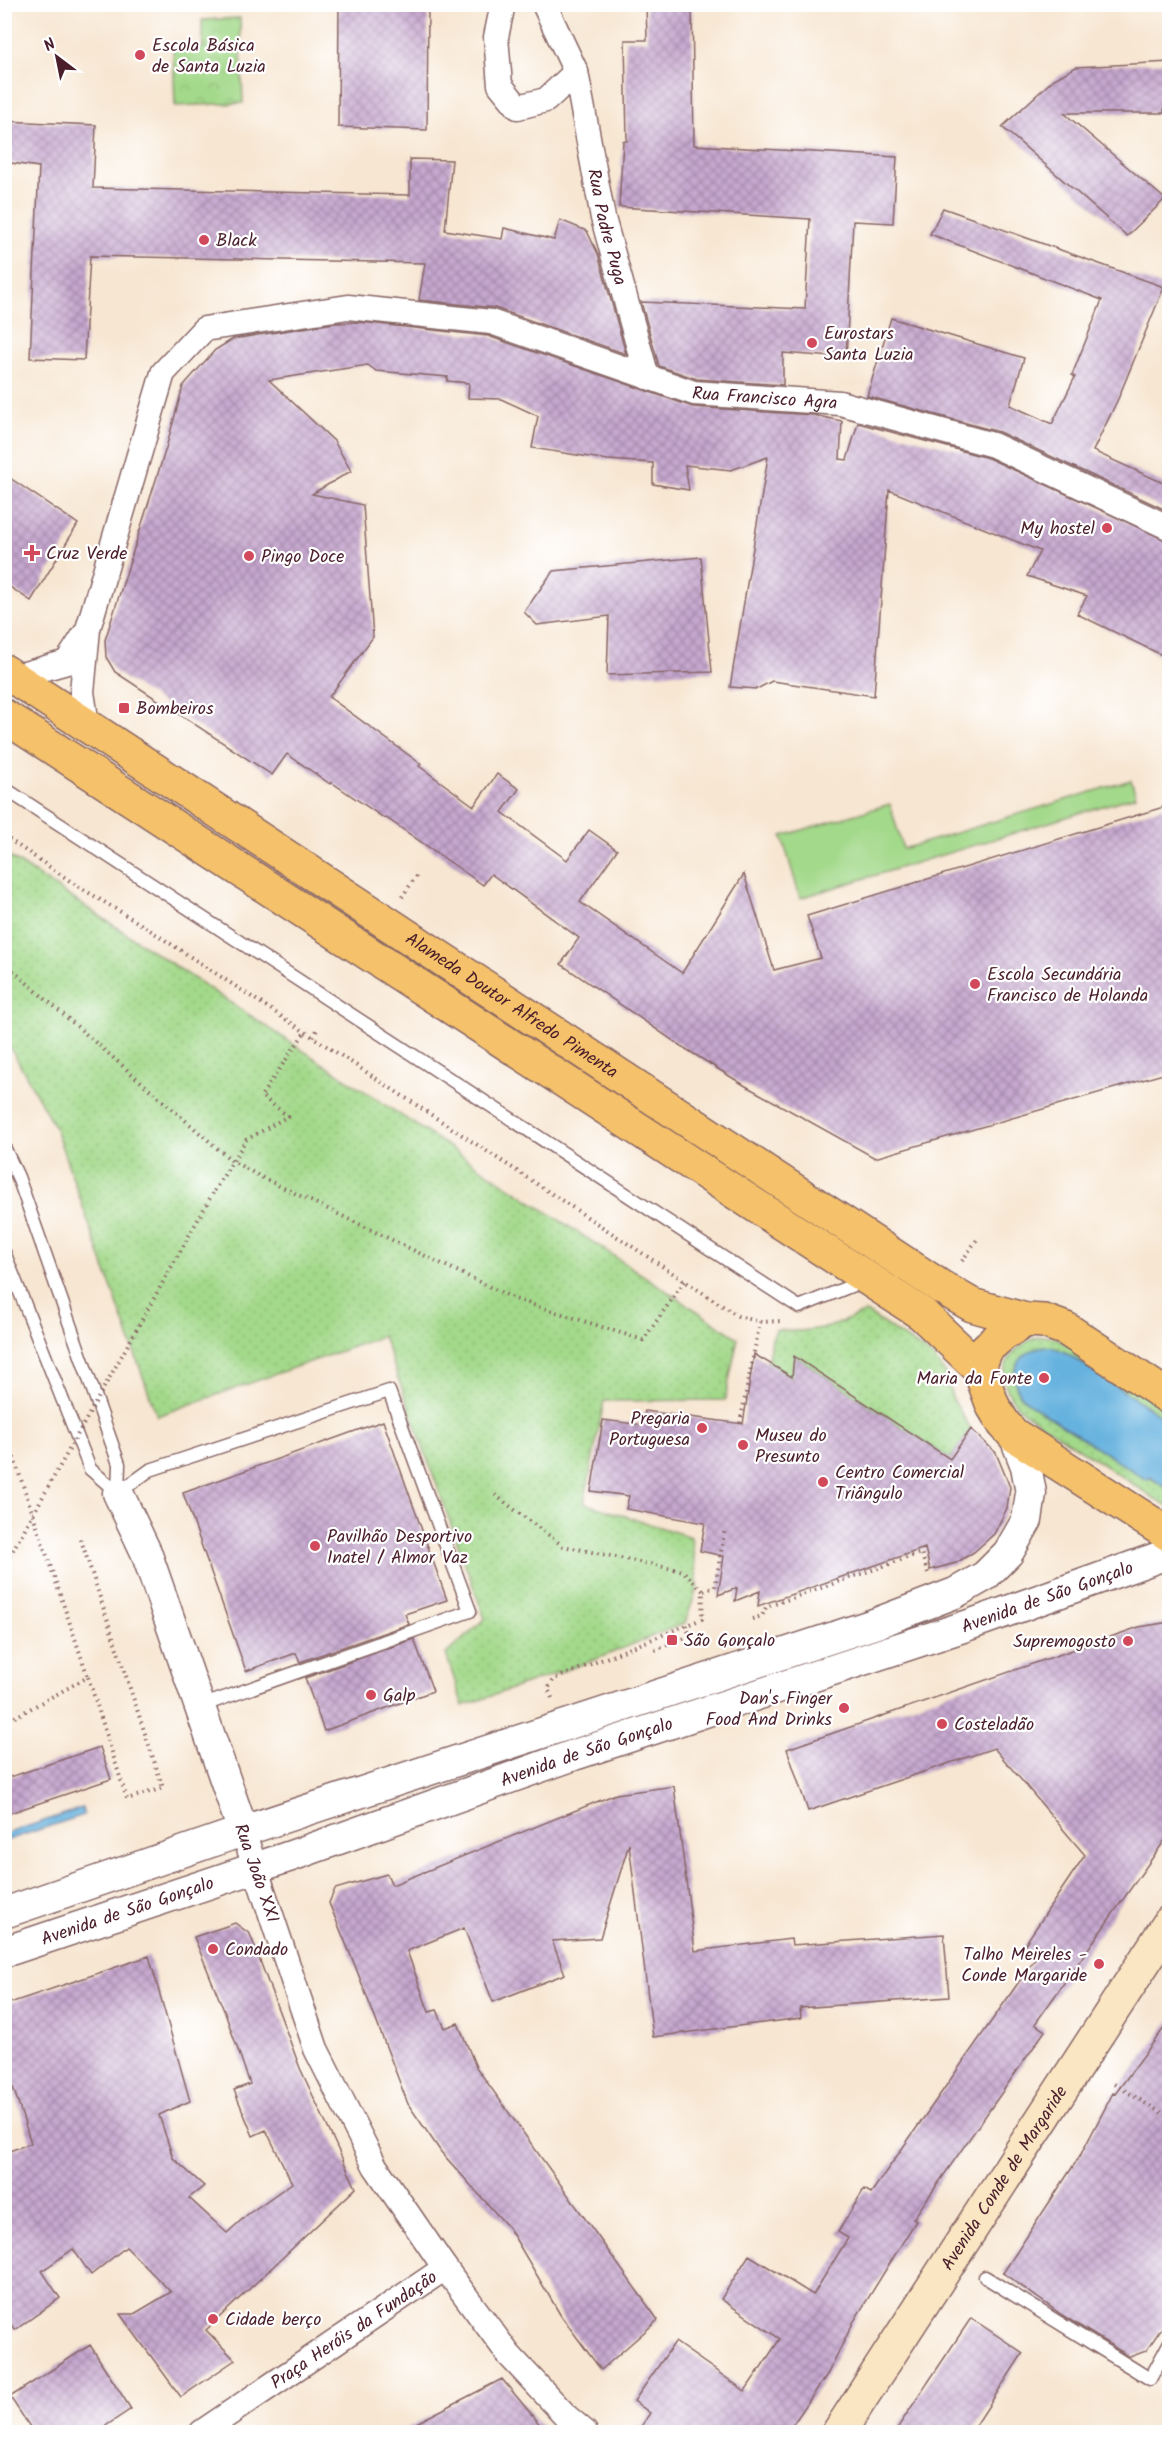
<svg xmlns="http://www.w3.org/2000/svg" width="1174" height="2437" font-family="Kalam,sans-serif">
<style>
.grass{fill:url(#grass-dots);stroke:#767c5a;stroke-width:1.5}
.park{fill:url(#park-crowns);stroke:#767c5a;stroke-width:1.5}
.pitch{fill:#a3d98a;stroke:#767c5a;stroke-width:1.5}
.water{fill:#66b2df;stroke:#586885;stroke-width:1.5}
.building{fill:url(#building-cross-hatch)}
.lines{fill:none;stroke-linecap:round;stroke-linejoin:round}
.service-casing{stroke:#876565;stroke-width:15}
.minor-casing{stroke:#876565;stroke-width:27}
.tertiary-casing{stroke:#876565;stroke-width:33}
.secondary-casing{stroke:#876565;stroke-width:36}
.primary-casing{stroke:#876565;stroke-width:36}
.path{stroke:#876565;stroke-width:4;stroke-dasharray:1.5 4.5;stroke-linecap:butt}
.service{stroke:#fff;stroke-width:12}
.minor{stroke:#fff;stroke-width:24}
.tertiary{stroke:#fff;stroke-width:30}
.secondary{stroke:#fbe6c4;stroke-width:33}
.primary{stroke:#f5c16b;stroke-width:33}
.path-bridge{stroke:#876565;stroke-width:4;stroke-dasharray:1.5 4.5;stroke-linecap:butt}
.poi-dot{fill:#d1495b;stroke:#fff;stroke-width:2}
.labels{text-anchor:middle;stroke-width:4.5;stroke-linejoin:round;paint-order:stroke}
.poi-label{font-size:18px;fill:#4a1f2b;stroke:#fff;text-anchor:start}
.street-label{font-size:18px;fill:#4a1f2b;stroke:#fff}
</style>
<defs>
<pattern id="grass-dots" width="8" height="8" patternUnits="userSpaceOnUse" patternTransform="scale(1.5)"><rect width="8" height="8" fill="#a3d98a"/><path d="M2 2h.1M6 6h.1" fill="none" stroke="#8eba77" stroke-width="1.8" stroke-linecap="round"/></pattern>
<pattern id="park-crowns" width="20" height="18" patternUnits="userSpaceOnUse" patternTransform="scale(1.5)"><rect width="20" height="18" fill="#a3d98a"/><path d="M2 6a3 3 0 1 1 6 0M12 15a3 3 0 1 1 6 0" fill="none" stroke="#8eba77"/></pattern>
<pattern id="building-cross-hatch" width="8" height="8" patternUnits="userSpaceOnUse" patternTransform="scale(1.5)"><rect width="8" height="8" fill="#c6a7cf"/><path d="M0 0l8 8M0 8l8-8" fill="none" stroke="#a387a8"/></pattern>
</defs>
<rect width="100%" height="100%" fill="#fff"/>
<filter id="ink" filterUnits="userSpaceOnUse"><feTurbulence type="fractalNoise" baseFrequency=".0167" numOctaves="2"/><feDisplacementMap in="SourceGraphic" scale="12" xChannelSelector="R" yChannelSelector="G"/><feConvolveMatrix kernelMatrix="1 2 1 2 8 2 1 2 1" color-interpolation-filters="sRGB"/></filter>
<filter id="wash" filterUnits="userSpaceOnUse"><feTurbulence type="fractalNoise" baseFrequency=".008" numOctaves="4" result="noise"/><feDisplacementMap in="SourceGraphic" scale="24" xChannelSelector="R" yChannelSelector="G"/><feGaussianBlur stdDeviation="1.35" result="paint"/><feColorMatrix in="noise" values="0 0 0 0 0 0 0 0 0 0 0 0 0 0 0 0 0 1.4 0 .05"/><feComposite in="paint" operator="in"/></filter>
<g filter="url(#wash)">
<rect width="100%" height="100%" fill="#f7e6d1"/>
<path class="grass" d="M4,853L738,1338L725,1400L604,1401L584,1503L691,1537L698,1586L685,1623L594,1660L463,1706L446,1654L485,1619L383,1336L157,1416L55,1128L5,1038Z
M866,1312L931,1355L946,1374L952,1398L971,1429L950,1459L795,1356L792,1377L766,1367L772,1339L776,1330L801,1331L829,1327Z
M1041,1336L1055,1337L1169,1408V1421L1063,1351L1015,1384L1020,1395L1028,1403L1147,1480L1149,1477L1169,1490V1508L1023,1412C992,1383 1001,1348 1041,1336Z"/>
<path class="park" d="M240,18L243,103L175,106L173,49L203,48L202,20Z"/>
<path class="pitch" d="M1131,780L1136,796L800,898L782,836L890,804L903,849Z"/>
<path class="water" d="M1039,1347H1051L1063,1351L1169,1421V1490L1150,1477L1147,1480L1028,1403C1006,1382 1012,1358 1039,1347Z
M82,1808L84,1815L5,1841V1834Z"/>
<g id="blocks">
<path class="building" d="M339,4H428L427,130L338,127Z
M646,4H692L694,145L897,157L893,223L853,221L846,358L783,353V385L697,379L659,366L641,302L805,309L810,219L619,207L623,141H627L625,40H647Z
M1170,62V87L1165,88L1164,113H1064L1165,199L1127,236L1002,127L1054,79L1076,67Z
M4,121L96,125L93,188L410,195V159L452,160L445,230L502,239L504,228L554,240L560,220L587,231L598,254L626,354L495,308L419,300L425,263L90,256L84,360L30,358L39,167L4,162Z
M943,208L1164,287L1118,399L1093,451L1170,486V512L999,432L867,396L891,318L1024,358L1010,405L1052,424L1075,377L1072,375L1102,300L930,234Z
M359,322L488,336L693,407L813,415L842,421L840,459L847,460L858,423L988,458L1170,542V659L1077,614L1087,596L1027,576L1040,551L889,490L874,696L772,681L757,689L730,687L768,457L731,470L685,465L689,490L653,484V463L608,460L532,448L538,416L501,399L468,398L469,383L447,381L448,377L376,371L368,365L269,380L334,441L351,471L312,494L363,505L373,637L329,697L421,764L419,766L474,806L497,774L519,789L502,812L567,860L589,830L617,850L580,902L682,973L744,874L774,970L821,958L807,916L1170,805V1072L875,1158L744,1085L681,1046L561,964L579,938L491,874L483,885L385,817L384,818L331,782L330,784L287,754L272,775L115,672L106,657L105,640L166,448L183,386L215,350L233,339L335,323Z
M4,474L78,524L31,601L4,583Z
M701,557L712,672L607,675L609,616L537,625L524,612L553,571Z
M754,1354L792,1377L794,1356L950,1459L971,1429L996,1453L1010,1487L1007,1508L994,1534L974,1552L956,1563L930,1570L925,1548L758,1606L760,1591L735,1601L737,1588L718,1595L724,1556L700,1551L705,1523L626,1509L629,1496L591,1491L603,1420L643,1425L645,1411L743,1424Z
M383,1421L447,1600L405,1614L409,1624L300,1662L296,1653L246,1671L183,1493Z
M1170,1622V1833L1035,2024L1045,2031L913,2219L916,2221L854,2321L828,2373L787,2433H637L650,2413L634,2401L675,2342L745,2391L780,2339L721,2299L749,2255L813,2295L848,2238L838,2232L864,2189L871,2193L1037,1956L1023,1947L1085,1855L994,1748L808,1811L787,1749L1139,1627Z
M414,1639L433,1691L324,1731L305,1678Z
M100,1747L111,1779L4,1815V1779Z
M674,1786L695,1951L791,1939L792,1945L944,1934L949,1997L800,2008L801,2018L653,2037L629,1844L600,1938L552,1941L565,1974L493,2002L464,1928L407,1951L429,2012L437,2010L445,2028L458,2023L476,2067L658,2320L601,2370L561,2316L509,2228L441,2152L408,2104L354,1963L329,1903L335,1889L387,1874L392,1885L616,1794Z
M235,1923L250,1934L300,2068L356,2188L206,2330L235,2360L181,2397L120,2314H134L171,2292L126,2247L91,2275L73,2249L42,2271L60,2298L15,2330L4,2315V2153L31,2143L4,2059V2005L149,1956L190,2101L159,2115L173,2158L204,2186L189,2198L227,2233L248,2214L292,2183L266,2130L253,2136L234,2090L250,2084L225,2013L194,1937Z
M1170,2020V2316L1146,2351L1130,2357L1062,2315L1003,2273L1081,2154L1113,2093L1115,2094Z
M971,2318L1023,2353L971,2433H894Z
M90,2345L131,2409L95,2433H34L10,2397Z
M502,2379L547,2433H397Z"/>
</g>
</g>
<g filter="url(#ink)">
<use href="#blocks" fill-opacity="0" stroke="#876565" stroke-width="1.5"/>
<g class="lines">
<defs>
<path id="service" d="M4,788L799,1307L863,1281
M4,1147L18,1177L119,1464L118,1493
M4,1252L90,1469L118,1493
M118,1493L150,1470L389,1391L470,1611L201,1706
M985,2277L1150,2379L1170,2342"/>
<g id="minor">
<path d="M503,4L496,37L500,85L518,107L546,100L576,72L544,4"/>
<path id="s1" d="M576,72L603,218L647,377"/>
<path d="M14,677L67,662L85,634"/>
<path id="s2" d="M87,725L82,692L88,629L163,373L204,329L348,307L491,322L694,393L840,403L993,445L1170,528"/>
<path d="M243,1831L316,2049L375,2166L445,2268L509,2355L567,2417L585,2432"/>
<path id="s3" d="M202,2432L445,2268"/>
</g>
<g id="tertiary">
<path d="M118,1493L146,1552L243,1831"/>
<path d="M4,1913L243,1831L874,1624L955,1593L985,1576L1008,1553L1027,1520L1031,1493L1026,1466L1014,1435"/>
<path id="s4" d="M4,1952L291,1856L574,1755L966,1626L1170,1553"/>
</g>
<g id="secondary">
<path id="s5" d="M839,2432L1170,1922"/>
</g>
<g id="primary">
<path id="s6" d="M4,671L941,1287L972,1305L1026,1320L1044,1321L1066,1329L1170,1398"/>
<path d="M4,716L922,1314L979,1368L993,1406L1004,1424L1014,1435L1170,1535"/>
<path d="M979,1368L986,1349L1003,1334L1026,1320"/>
</g>
</defs>
<use href="#service" class="service-casing"/>
<use href="#minor" class="minor-casing"/>
<use href="#tertiary" class="tertiary-casing"/>
<use href="#secondary" class="secondary-casing"/>
<use href="#primary" class="primary-casing"/>
<path class="path" d="M4,836L76,885L139,923L738,1316L760,1322L781,1321
M402,897L417,875
M4,963L232,1161L263,1178L515,1299L643,1340L685,1281
M313,1037L317,1030
M214,1191L246,1140L288,1116L261,1096L305,1032
M962,1261L978,1238
M740,1423L760,1322
M4,1429L88,1677
M495,1495L563,1546L683,1571L703,1591
M752,1619L762,1616L766,1607L921,1553L928,1573
M655,1650L690,1636L686,1625
M552,1698L548,1689L554,1679L702,1619L703,1591L715,1587L725,1528
M4,1723L88,1677L127,1799L163,1788L80,1537
M1114,2084L1170,2118"/>
<use href="#service" class="service"/>
<use href="#minor" class="minor"/>
<use href="#tertiary" class="tertiary"/>
<use href="#secondary" class="secondary"/>
<use href="#primary" class="primary"/>
<path class="path-bridge" d="M4,1566L214,1191"/>
</g>
</g>
<g class="poi-dot">
<circle cx="140" cy="55" r="6"/>
<circle cx="204" cy="240" r="6"/>
<circle cx="812" cy="343" r="6"/>
<circle cx="1107" cy="528" r="6"/>
<path d="M29 544h6v6h6v6h-6v6h-6v-6h-6v-6h6z"/>
<circle cx="249" cy="556" r="6"/>
<rect x="118" y="702" width="12" height="12" rx="3"/>
<circle cx="975" cy="984" r="6"/>
<circle cx="1044" cy="1378" r="6"/>
<circle cx="702" cy="1428" r="6"/>
<circle cx="743" cy="1445" r="6"/>
<circle cx="823" cy="1482" r="6"/>
<circle cx="315" cy="1546" r="6"/>
<rect x="666" y="1634" width="12" height="12" rx="3"/>
<circle cx="1128" cy="1641" r="6"/>
<circle cx="371" cy="1695" r="6"/>
<circle cx="844" cy="1708" r="6"/>
<circle cx="942" cy="1724" r="6"/>
<circle cx="213" cy="1949" r="6"/>
<circle cx="1099" cy="1964" r="6"/>
<circle cx="213" cy="2319" r="6"/>
</g>
<g class="labels">
<g class="poi-label">
<text x="152" y="51">Escola Básica<tspan x="152" dy="21">de Santa Luzia</tspan></text>
<text x="216" y="246">Black</text>
<text x="824" y="339">Eurostars<tspan x="824" dy="21">Santa Luzia</tspan></text>
<text x="1095" y="534" text-anchor="end">My hostel</text>
<text x="46" y="559">Cruz Verde</text>
<text x="261" y="562">Pingo Doce</text>
<text x="136" y="714">Bombeiros</text>
<text x="987" y="980">Escola Secundária<tspan x="987" dy="21">Francisco de Holanda</tspan></text>
<text x="1032" y="1384" text-anchor="end">Maria da Fonte</text>
<text x="690" y="1424" text-anchor="end">Pregaria<tspan x="690" dy="21">Portuguesa</tspan></text>
<text x="755" y="1441">Museu do<tspan x="755" dy="21">Presunto</tspan></text>
<text x="835" y="1478">Centro Comercial<tspan x="835" dy="21">Triângulo</tspan></text>
<text x="327" y="1542">Pavilhão Desportivo<tspan x="327" dy="21">Inatel / Almor Vaz</tspan></text>
<text x="684" y="1646">São Gonçalo</text>
<text x="1116" y="1647" text-anchor="end">Supremogosto</text>
<text x="383" y="1701">Galp</text>
<text x="832" y="1704" text-anchor="end">Dan's Finger<tspan x="832" dy="21">Food And Drinks</tspan></text>
<text x="954" y="1730">Costeladão</text>
<text x="225" y="1955">Condado</text>
<text x="1087" y="1960" text-anchor="end">Talho Meireles -<tspan x="1087" dy="21">Conde Margaride</tspan></text>
<text x="225" y="2325">Cidade berço</text>
</g>
<g class="street-label">
<text dy="6" stroke="none"><textPath href="#s1" startOffset="158">Rua Padre Puga</textPath></text>
<text dy="6" stroke="none"><textPath href="#s2" startOffset="999">Rua Francisco Agra</textPath></text>
<text dy="6" stroke="none"><textPath href="#s6" startOffset="608">Alameda Doutor Alfredo Pimenta</textPath></text>
<text dy="6" stroke="none"><textPath href="#s4" startOffset="1102">Avenida de São Gonçalo</textPath></text>
<text dy="6" stroke="none"><textPath href="#s4" startOffset="616">Avenida de São Gonçalo</textPath></text>
<text transform="translate(257 1873) rotate(71)" y="6">Rua João XXI</text>
<text dy="6" stroke="none"><textPath href="#s4" startOffset="130">Avenida de São Gonçalo</textPath></text>
<text dy="6" stroke="none"><textPath href="#s5" startOffset="303">Avenida Conde de Margaride</textPath></text>
<text dy="6" stroke="none"><textPath href="#s3" startOffset="183">Praça Heróis da Fundação</textPath></text>
</g>
</g>
<rect width="1174" height="2437" fill="none" stroke="#fff" stroke-width="24"/>
<g transform="translate(57 57) rotate(328)" stroke="#ffffff" stroke-width="4.5" paint-order="stroke">
<path d="M0-4.5L10 22L0 15L-10 22Z" fill="#4a1f2b"/>
<text y="-9" font-size="16" font-weight="bold" text-anchor="middle" fill="#4a1f2b">N</text>
</g>
</svg>
